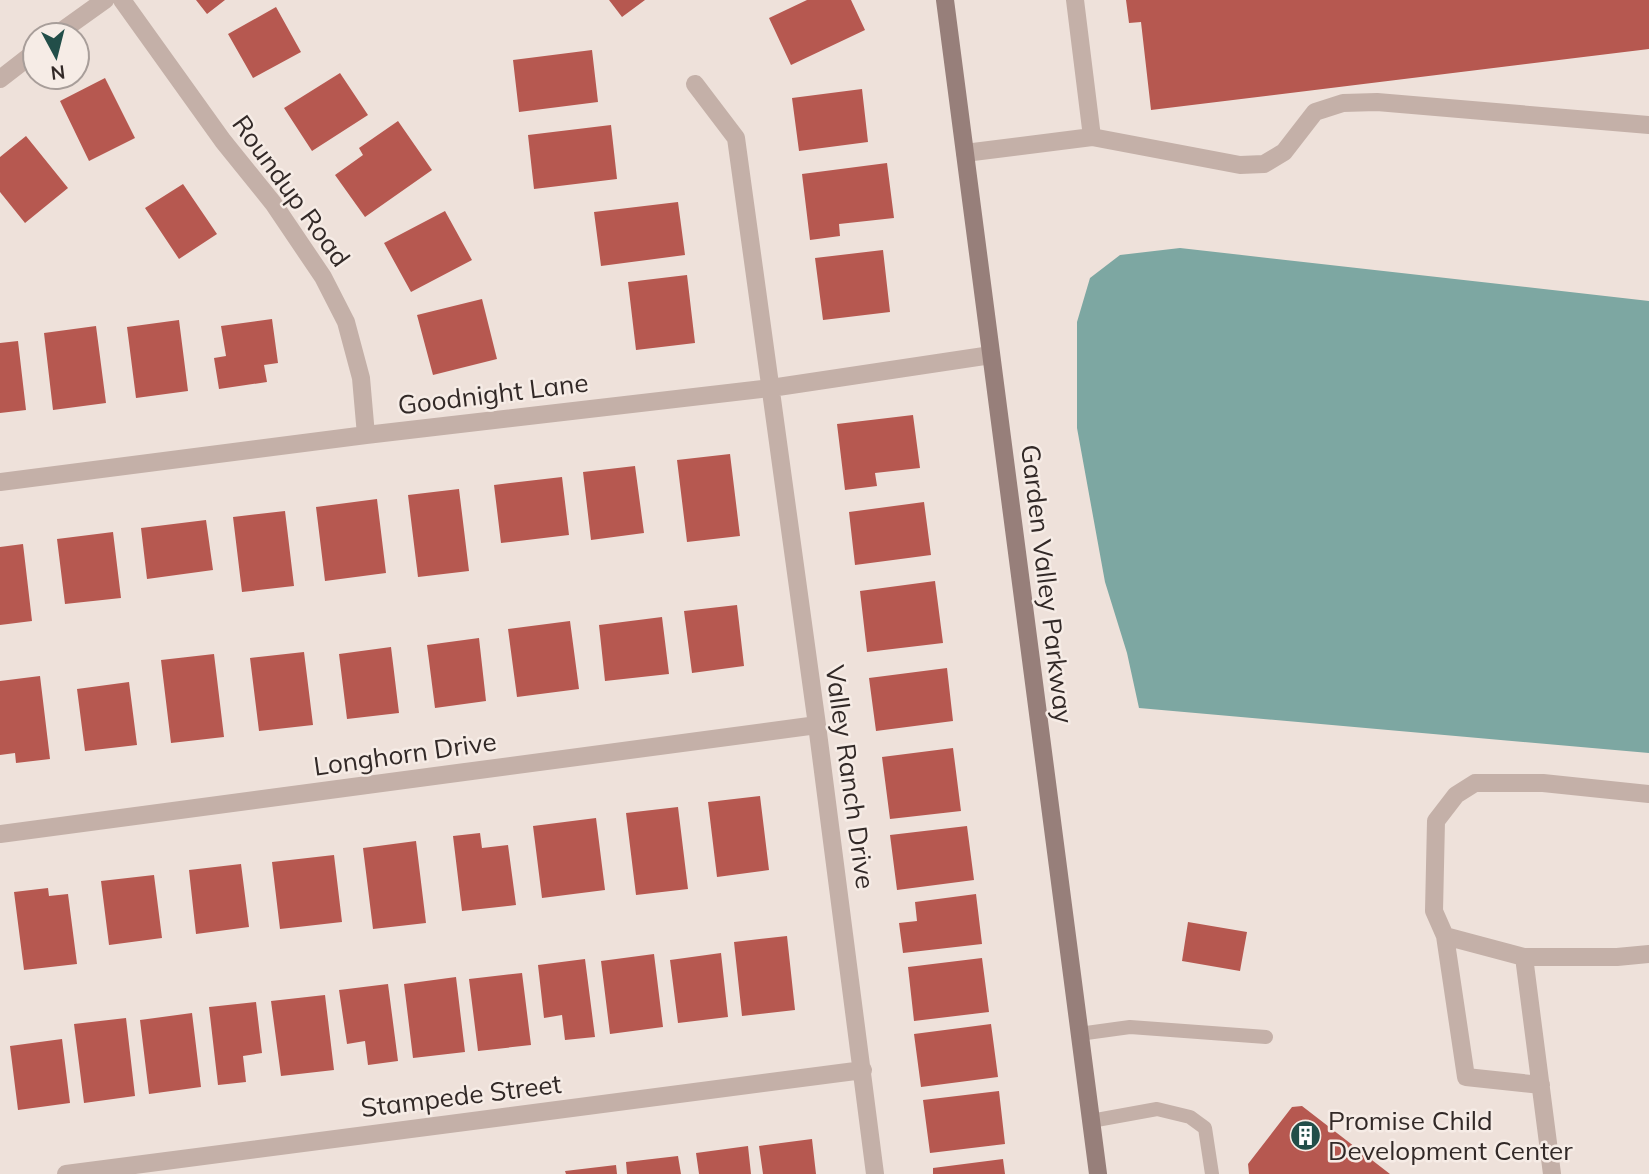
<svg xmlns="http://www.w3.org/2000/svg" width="1649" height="1174" font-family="Mulish,sans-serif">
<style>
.water{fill:#7da7a2}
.building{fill:#b65850}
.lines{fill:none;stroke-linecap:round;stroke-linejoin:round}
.lane{stroke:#c4b0a8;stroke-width:14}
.street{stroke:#c4b0a8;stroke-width:18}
.secondary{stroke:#977f7a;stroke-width:18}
.labels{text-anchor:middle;stroke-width:5;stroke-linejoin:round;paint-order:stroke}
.street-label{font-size:26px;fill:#322927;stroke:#f6ece6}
.poi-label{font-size:26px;fill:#322927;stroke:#f6ece6;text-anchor:start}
</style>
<rect width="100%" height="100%" fill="#eee1da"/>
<path class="water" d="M1180,248L1649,301V753L1139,708L1127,653L1105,582L1077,428V322L1090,278L1120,255Z"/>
<path class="building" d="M196,0H225L207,14Z
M609,0H645L622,17Z
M807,0H851L865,30L791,65L769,18Z
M1126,0H1649V49L1151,110L1141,22L1129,23Z
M276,7L301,52L253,78L228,34Z
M592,50L598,102L519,112L513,60Z
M340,73L368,115L312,151L284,108Z
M105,78L135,138L89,161L60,101Z
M862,89L868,142L799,151L792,98Z
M398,121L432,170L365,217L335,175L363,155L359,148Z
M611,125L617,179L534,189L528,135Z
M26,136L68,188L25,223L0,192V157Z
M887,163L894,218L839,224L840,236L810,240L802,174Z
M183,184L217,234L179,259L145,208Z
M678,202L685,255L601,266L594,212Z
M445,211L472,260L411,292L384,243Z
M883,250L890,312L823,320L815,258Z
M687,275L695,343L636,350L628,282Z
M482,299L497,359L433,375L417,315Z
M272,319L278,363L264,365L267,382L219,389L214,358L226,356L221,326Z
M179,320L188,391L136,398L127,327Z
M96,326L106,403L53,410L44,333Z
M18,341L26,410L0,413V343Z
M913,415L920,468L875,473L877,486L845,490L837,424Z
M730,454L740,536L687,542L677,460Z
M635,466L644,533L591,540L583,472Z
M562,477L569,535L501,543L494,485Z
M459,489L469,571L418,577L408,495Z
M377,499L386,573L325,581L316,507Z
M924,502L931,555L855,565L849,512Z
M285,511L294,586L242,592L233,517Z
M206,520L213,570L147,579L141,528Z
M113,532L121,598L65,604L57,539Z
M23,544L32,621L0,625V547Z
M935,581L943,643L867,652L860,591Z
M737,605L744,666L692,673L684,611Z
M662,617L669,674L605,681L599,625Z
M570,621L579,689L517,697L508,629Z
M479,638L486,701L435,708L427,645Z
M391,647L399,713L347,719L339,654Z
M304,652L313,725L259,731L250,658Z
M214,654L224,737L171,743L161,660Z
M947,668L953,721L876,731L869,678Z
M40,676L50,759L16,763L15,753L0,755V681Z
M129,682L137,745L85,751L77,689Z
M953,748L961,811L890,819L882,757Z
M760,796L769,870L717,877L708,802Z
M678,807L688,889L636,895L626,813Z
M596,818L605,890L542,898L533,826Z
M967,826L974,880L897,890L890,835Z
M480,833L482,848L508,845L516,905L462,911L453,836Z
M416,841L426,923L373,929L363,848Z
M334,855L342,922L280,929L272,862Z
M241,864L249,927L196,934L189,870Z
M154,875L162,938L109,945L101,881Z
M48,888L49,896L68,894L77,964L24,970L14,892Z
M976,894L982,944L903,953L899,923L917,921L915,902Z
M1188,922L1247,932L1240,971L1182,961Z
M787,936L795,1010L742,1016L734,942Z
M721,953L728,1017L678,1023L670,960Z
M654,954L663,1027L610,1034L601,961Z
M982,958L989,1012L914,1021L908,967Z
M585,959L595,1037L565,1040L562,1015L544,1018L538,965Z
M522,973L531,1045L478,1051L469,979Z
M456,977L465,1052L413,1058L404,984Z
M388,984L398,1061L368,1065L365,1041L347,1044L339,990Z
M325,995L334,1070L281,1076L271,1001Z
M256,1002L262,1053L243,1056L246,1082L218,1085L209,1007Z
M192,1013L201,1087L149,1094L140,1020Z
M126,1018L135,1096L84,1103L74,1024Z
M991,1024L998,1077L921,1087L914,1034Z
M62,1039L70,1103L18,1110L10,1046Z
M999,1091L1005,1144L930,1153L923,1100Z
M1302,1106L1390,1174H1249L1248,1164L1292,1107Z
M812,1139L816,1174H763L759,1146Z
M748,1146L751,1174H699L696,1153Z
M678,1156L681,1174H627L626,1162Z
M1003,1159L1005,1174H933V1168Z
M616,1165L617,1174H566L565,1171Z"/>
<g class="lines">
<path class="lane" d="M1079,1034L1130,1027L1266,1037
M1091,1121L1157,1109L1190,1117L1205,1128L1212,1174"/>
<path class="street" d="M122,0L223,141L273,203L323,277L346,322L361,378L366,435
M56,35L105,0
M0,79L35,52
M695,84L736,138L817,725L875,1174
M1092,137L1240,165L1264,164L1284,152L1315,112L1343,103L1377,102L1649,125
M965,153L1092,137L1075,0
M0,482L366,435L771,388L991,355
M0,834L817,725
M1445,936L1466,1077L1541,1085
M1524,957L1445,936L1434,911L1436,821L1456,795L1475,783H1543L1649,794
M66,1174L863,1070
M1552,1174L1524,957H1617L1649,954"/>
<path class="secondary" d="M945,0L1098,1174"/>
</g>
<defs>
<symbol id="building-disc" viewBox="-11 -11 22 22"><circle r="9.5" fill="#224e49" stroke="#f6ece6"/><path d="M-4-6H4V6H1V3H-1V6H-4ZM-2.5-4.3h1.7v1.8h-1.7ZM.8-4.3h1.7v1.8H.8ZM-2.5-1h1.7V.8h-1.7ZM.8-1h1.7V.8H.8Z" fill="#fff"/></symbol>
</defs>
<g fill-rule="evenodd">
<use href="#building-disc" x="1288" y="1118" width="35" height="35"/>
</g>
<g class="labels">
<g class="street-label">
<text transform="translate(291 191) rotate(54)" y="9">Roundup Road</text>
<text transform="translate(493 394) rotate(-7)" y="9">Goodnight Lane</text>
<text transform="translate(1047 584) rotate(83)" y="9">Garden Valley Parkway</text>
<text transform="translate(405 754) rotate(-8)" y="9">Longhorn Drive</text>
<text transform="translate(850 777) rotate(82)" y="9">Valley Ranch Drive</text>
<text transform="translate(461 1096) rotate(-7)" y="9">Stampede Street</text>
</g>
<g class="poi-label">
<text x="1328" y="1130">Promise Child<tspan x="1328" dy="30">Development Center</tspan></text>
</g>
</g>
<g transform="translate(56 56) rotate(173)"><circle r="33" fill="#f6ece6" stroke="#a89e9a" stroke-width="2"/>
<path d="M0-5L12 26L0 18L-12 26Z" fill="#224e49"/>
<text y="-10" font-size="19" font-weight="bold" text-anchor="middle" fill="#322927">N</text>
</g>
</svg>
